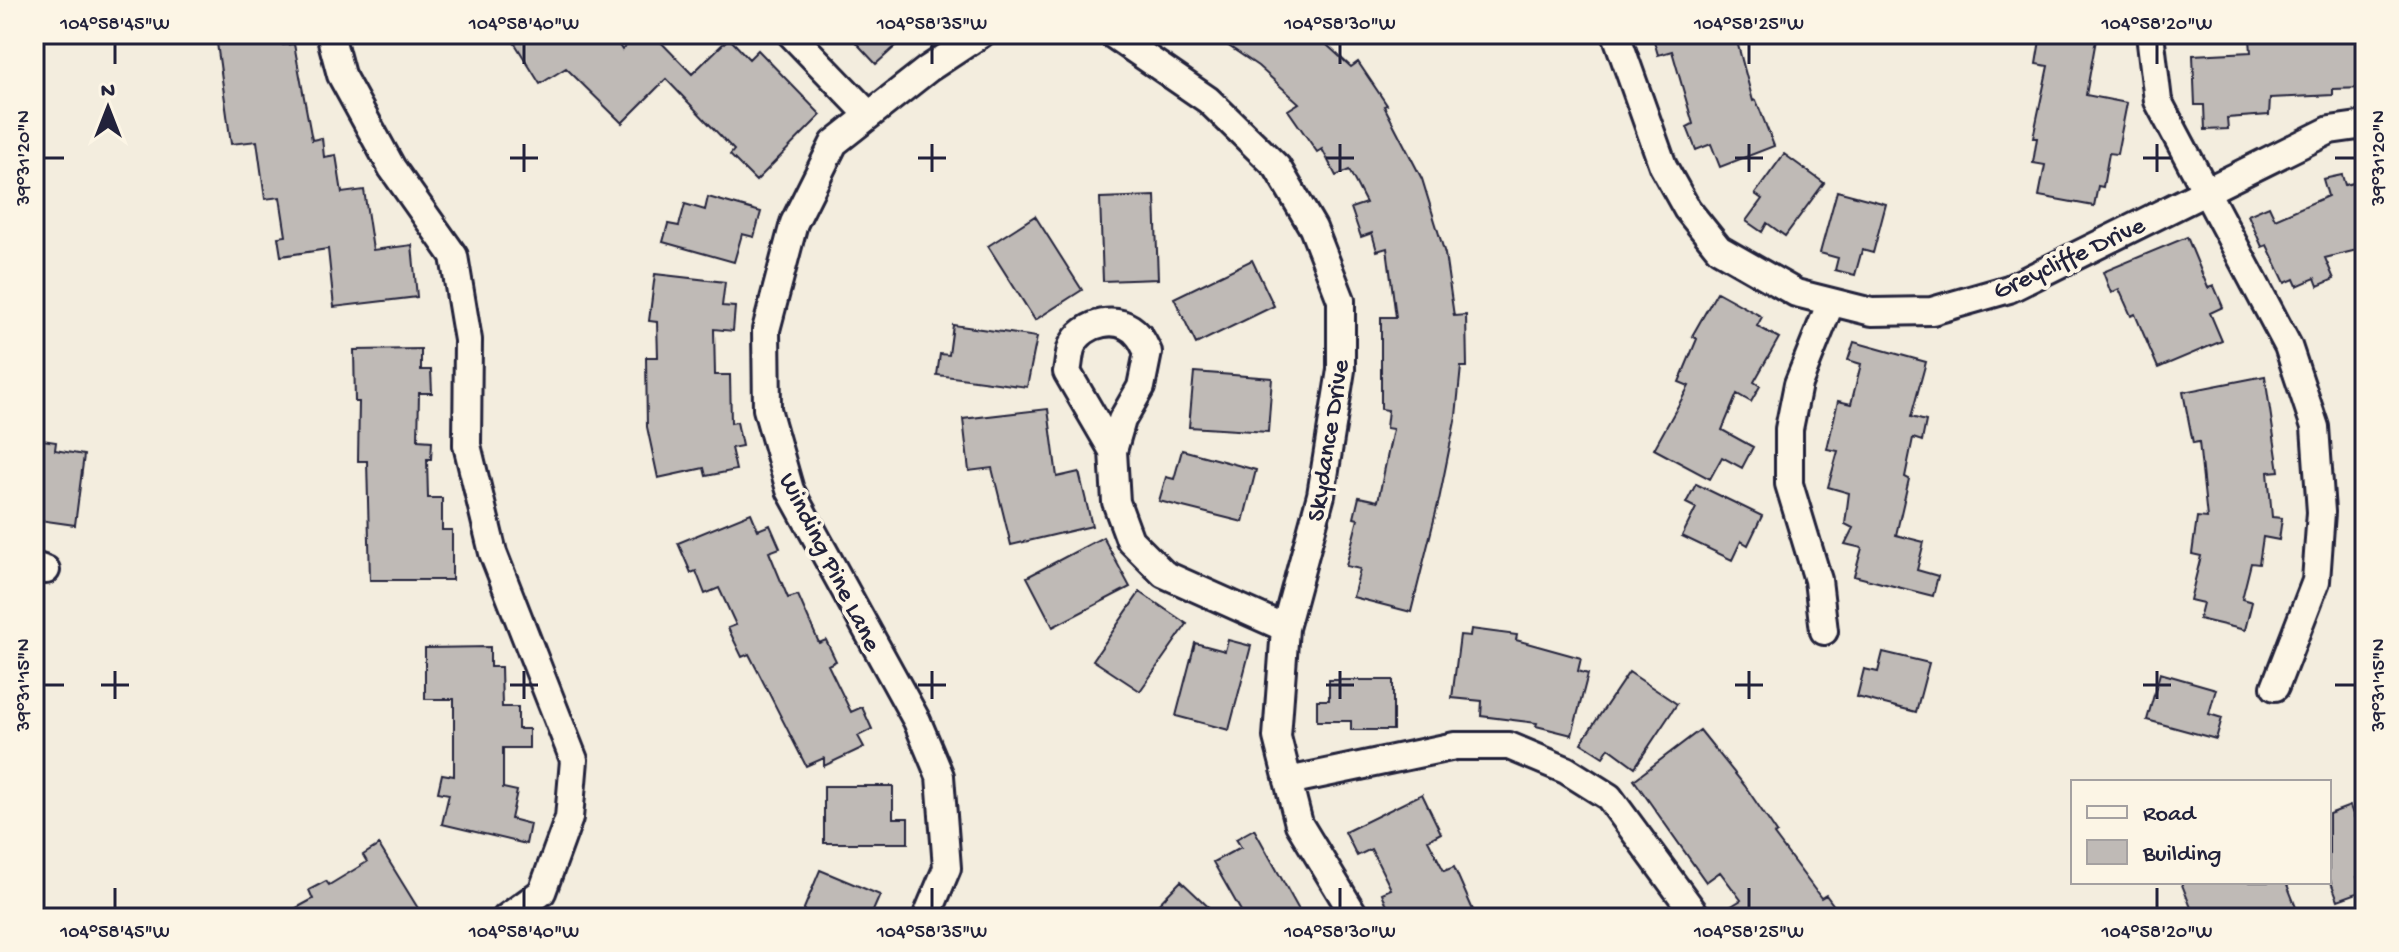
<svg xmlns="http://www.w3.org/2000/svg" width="2399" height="952" font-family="'Gochi Hand',sans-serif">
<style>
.building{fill:#bfbab6;stroke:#22223b;stroke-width:2}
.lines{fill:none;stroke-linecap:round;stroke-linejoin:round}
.minor-casing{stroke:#22223b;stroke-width:32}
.minor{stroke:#fcf5e5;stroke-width:26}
.ticks{fill:none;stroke:#22223b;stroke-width:3}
.labels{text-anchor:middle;stroke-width:8;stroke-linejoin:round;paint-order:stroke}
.street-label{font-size:26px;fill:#22223b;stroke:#fcf5e5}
.neatline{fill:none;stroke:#22223b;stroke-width:3}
.ticks-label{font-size:20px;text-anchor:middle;fill:#22223b}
</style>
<rect width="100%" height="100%" fill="#f3edde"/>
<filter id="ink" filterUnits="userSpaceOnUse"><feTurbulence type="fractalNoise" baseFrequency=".0125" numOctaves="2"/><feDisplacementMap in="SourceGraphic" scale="16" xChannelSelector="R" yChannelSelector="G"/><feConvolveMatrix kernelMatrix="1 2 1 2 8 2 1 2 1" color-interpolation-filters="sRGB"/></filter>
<g filter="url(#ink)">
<path class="building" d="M231,34H282L283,45L294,44L312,140L322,138L324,157L336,155L342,193L364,190L373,250L412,245L417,297L334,307L328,249L281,256L278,237L286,236L280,197L265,199L257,141L231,144L216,36Z
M509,34H612L622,50L638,34H653L692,74L729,38L749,59L758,50L821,115L756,181L730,155L734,150L666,79L622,123L566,68L540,84Z
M848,34H909L876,64Z
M1211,34H1315L1351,67L1358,62L1387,105L1384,106L1422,179L1445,254L1454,316L1466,315L1467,367H1461L1456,416L1439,500L1411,612L1353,597L1360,569L1346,566L1358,519L1354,518L1359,497L1378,501L1393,429L1386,428L1388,410L1381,409V317H1396L1387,248L1377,251L1372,233L1361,237L1351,208L1366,203L1349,170L1336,176L1322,149L1317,152L1288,110L1299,103L1258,66Z
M1652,34H1735L1753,101L1756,100L1774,146L1720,167L1711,144L1696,150L1687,127L1693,124L1672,51L1658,55Z
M2041,34H2097L2086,95L2127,103L2117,154L2109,153L2103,187L2098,186L2094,206L2039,196L2045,165L2033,163L2037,138H2033L2048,66L2036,64Z
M2308,34H2365V88L2333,89V95L2270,98L2269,115L2227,118L2228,129L2205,130L2204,105H2195L2193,55L2251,52L2250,39Z
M1784,154L1824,183L1785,236L1767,223L1762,232L1746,221L1762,199L1755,194Z
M2342,175L2345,185L2365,180V248L2325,258L2334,279L2318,286L2315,278L2297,286L2294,279L2285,283L2267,245L2262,247L2248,215L2269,206L2275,219L2328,196L2323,179Z
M1837,191L1886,204L1873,253L1862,250L1855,275L1835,270L1838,258L1820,253Z
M1155,196L1158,279L1103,281L1100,198Z
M708,197L761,212L754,237L742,234L734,262L663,242L668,224L679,226L685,204L705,210Z
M1035,216L1082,290L1035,320L988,246Z
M2187,237L2208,288L2214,286L2223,307L2210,313L2222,341L2158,368L2135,314L2131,316L2119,289L2111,293L2103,272Z
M1252,260L1274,306L1196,344L1174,298Z
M655,274L725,282L722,306L735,307L733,331L714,329L715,375H730L731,423L737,422L742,446L731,448L736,470L706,476L704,468L658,478L647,427L646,357H658L657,322L649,321Z
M1717,292L1762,317L1757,326L1779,338L1754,382L1760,386L1751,402L1737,394L1722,430L1753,447L1742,468L1722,457L1710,479L1654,449L1689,386L1679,382L1697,339L1692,336Z
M953,325L1037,337L1027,387L937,375L940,354L949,355Z
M1854,342L1926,362L1911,417L1926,421L1922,441L1913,438L1905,477L1909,479L1896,535L1924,542L1917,570L1938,576L1933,596L1854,576L1862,548L1845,544L1853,528L1845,524L1849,493L1828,487L1838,451L1827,449L1838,401L1851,404L1861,364L1848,360Z
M421,349V370H431L432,393H419L418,440L432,441L431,459H427L428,498H442V530H452V580H370L367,461H358L359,402H355L354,350Z
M1194,372L1272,378L1268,432L1189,427Z
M2265,376L2279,471L2268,472L2272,517L2282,518L2279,540L2263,537L2259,564L2251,563L2242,599L2252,602L2245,630L2199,619L2203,603L2190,600L2201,556L2192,554L2197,517L2207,518L2199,442L2193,443L2183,392Z
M1048,409L1057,477L1079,472L1092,526L1011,545L992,468L969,471L963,419Z
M36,439L56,442L55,450L84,455L75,525L39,520V512L34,511Z
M1182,450L1256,470L1243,522L1159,501L1166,477L1174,479Z
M1696,484L1762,516L1748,545L1741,541L1732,560L1682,536L1696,508L1686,503Z
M751,513L758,530L770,525L780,548L769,552L788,598L798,595L819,643L826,640L836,661L828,665L851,712L862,707L872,729L858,736L864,747L824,766V758L806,766L749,654L742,657L728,628L736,625L719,588L705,594L696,571L691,573L678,543Z
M1103,537L1130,587L1053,627L1027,577Z
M1140,592L1187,624L1140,691L1093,660Z
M1471,629L1517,635L1516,640L1581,658L1578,671L1588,674L1572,735L1536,726L1537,723L1481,716L1482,701L1452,698L1460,635L1470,636Z
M1228,640L1251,646L1229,730L1176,716L1195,643L1225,651Z
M490,647V667H501L502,707H518V729H529V748H503V788L517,791L511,819L530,824L526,844L442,824L449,794L438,792L442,774L454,776V699H425V648Z
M1883,652L1929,663L1916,712L1857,697L1864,669L1878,672Z
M1629,672L1677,704L1635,767L1609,748L1603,757L1581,743Z
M2160,673L2216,689L2209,714L2222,718L2216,739L2147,720Z
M1329,680H1393V730H1351V721H1317V700H1329Z
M1700,730L1745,786L1777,833L1774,835L1821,898L1826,895L1843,918H1738L1730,907L1741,900L1720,872L1706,882L1634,780Z
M824,786H893V818H908V843H824Z
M1422,794L1441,833L1428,840L1444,871L1454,867L1473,910L1454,918H1392L1382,893L1391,889L1371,849L1357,856L1345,832Z
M2350,806L2354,817L2365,812V874L2357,877L2363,891L2338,900L2329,877V814Z
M1254,829L1299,910L1284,918H1245L1213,862L1241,847L1236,839Z
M379,845L424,918H278L313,899L309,890L326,881L329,885L367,862L363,855Z
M820,870L880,895L870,918H820L803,911Z
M1181,881L1220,918H1145Z
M2181,882H2286L2297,910L2275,918L2268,908L2243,918H2195Z"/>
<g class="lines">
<defs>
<path id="minor" d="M330,34L341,75L392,168L454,256L468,340L467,445L493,553L574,760L569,818L542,892L506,918
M791,34L869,115
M1112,34L1208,100L1277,167L1313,228L1341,300V370L1321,495L1285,628L1277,737L1299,824L1356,918
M1616,34L1663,166L1687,209L1719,249L1796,293L1872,312L1932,311L2009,289L2330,130L2365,125
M2150,34L2158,101L2288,346L2315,427L2321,512L2316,581L2275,687
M1113,451L1067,372C1069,364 1069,353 1072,346C1083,322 1120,313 1138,335C1142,339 1145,347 1148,352L1141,387L1122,420L1113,451L1116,502L1130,540L1164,574L1285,628
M34,566L46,570
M1824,631L1818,580L1789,484V429L1798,384L1831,302
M1288,781L1455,746H1509L1566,770L1609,797L1698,918
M926,918L947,868L940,776L917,721L790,490L767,409L766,330L794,223L834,143L928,69L981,34"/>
</defs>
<use href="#minor" class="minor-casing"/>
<use href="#minor" class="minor"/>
</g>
</g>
<path class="ticks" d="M115,44V64M524,44V64M932,44V64M1340,44V64M1749,44V64M2157,44V64M524,144V172M932,144V172M1340,144V172M1749,144V172M2157,144V172M44,158H64M510,158H538M918,158H946M1326,158H1354M1735,158H1763M2143,158H2171M2335,158H2355M115,671V699M524,671V699M932,671V699M1340,671V699M1749,671V699M2157,671V699M44,685H64M101,685H129M510,685H538M918,685H946M1326,685H1354M1735,685H1763M2143,685H2171M2335,685H2355M115,888V908M524,888V908M932,888V908M1340,888V908M1749,888V908M2157,888V908"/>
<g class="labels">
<g class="street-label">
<text transform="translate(2068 256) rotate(-25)" y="9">Greycliffe Drive</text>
<text transform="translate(1326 440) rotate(-81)" y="9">Skydance Drive</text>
<text transform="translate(832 561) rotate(63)" y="9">Winding Pine Lane</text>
</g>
</g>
<rect width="2399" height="952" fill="none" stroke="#fcf5e5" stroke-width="88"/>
<rect x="2071" y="780" width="260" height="104" fill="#fcf5e5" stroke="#a5a1a1" stroke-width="2"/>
<rect x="2087" y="806" width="40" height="12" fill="#fcf5e5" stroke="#a5a1a1" stroke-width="2"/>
<text x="2143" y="820" font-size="24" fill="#22223b">Road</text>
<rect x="2087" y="840" width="40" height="24" fill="#bfbab6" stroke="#a5a1a1" stroke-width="2"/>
<text x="2143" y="860" font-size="24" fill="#22223b">Building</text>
<g transform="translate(108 108)" stroke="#fcf5e5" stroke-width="6" paint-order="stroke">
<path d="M0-6L14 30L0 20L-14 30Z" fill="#22223b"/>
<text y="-12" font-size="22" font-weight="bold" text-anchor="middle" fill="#22223b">N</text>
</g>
<rect x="44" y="44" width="2311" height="864" class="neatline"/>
<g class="ticks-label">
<text x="115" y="29">104°58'45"W</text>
<text x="524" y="29">104°58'40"W</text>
<text x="932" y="29">104°58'35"W</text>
<text x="1340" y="29">104°58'30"W</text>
<text x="1749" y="29">104°58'25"W</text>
<text x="2157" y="29">104°58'20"W</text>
<text transform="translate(22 158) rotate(-90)" y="7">39°31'20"N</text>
<text transform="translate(2377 158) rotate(-90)" y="7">39°31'20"N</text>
<text transform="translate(22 685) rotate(-90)" y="7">39°31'15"N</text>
<text transform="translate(2377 685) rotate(-90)" y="7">39°31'15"N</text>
<text x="115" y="937">104°58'45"W</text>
<text x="524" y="937">104°58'40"W</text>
<text x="932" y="937">104°58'35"W</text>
<text x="1340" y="937">104°58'30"W</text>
<text x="1749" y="937">104°58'25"W</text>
<text x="2157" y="937">104°58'20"W</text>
</g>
</svg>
